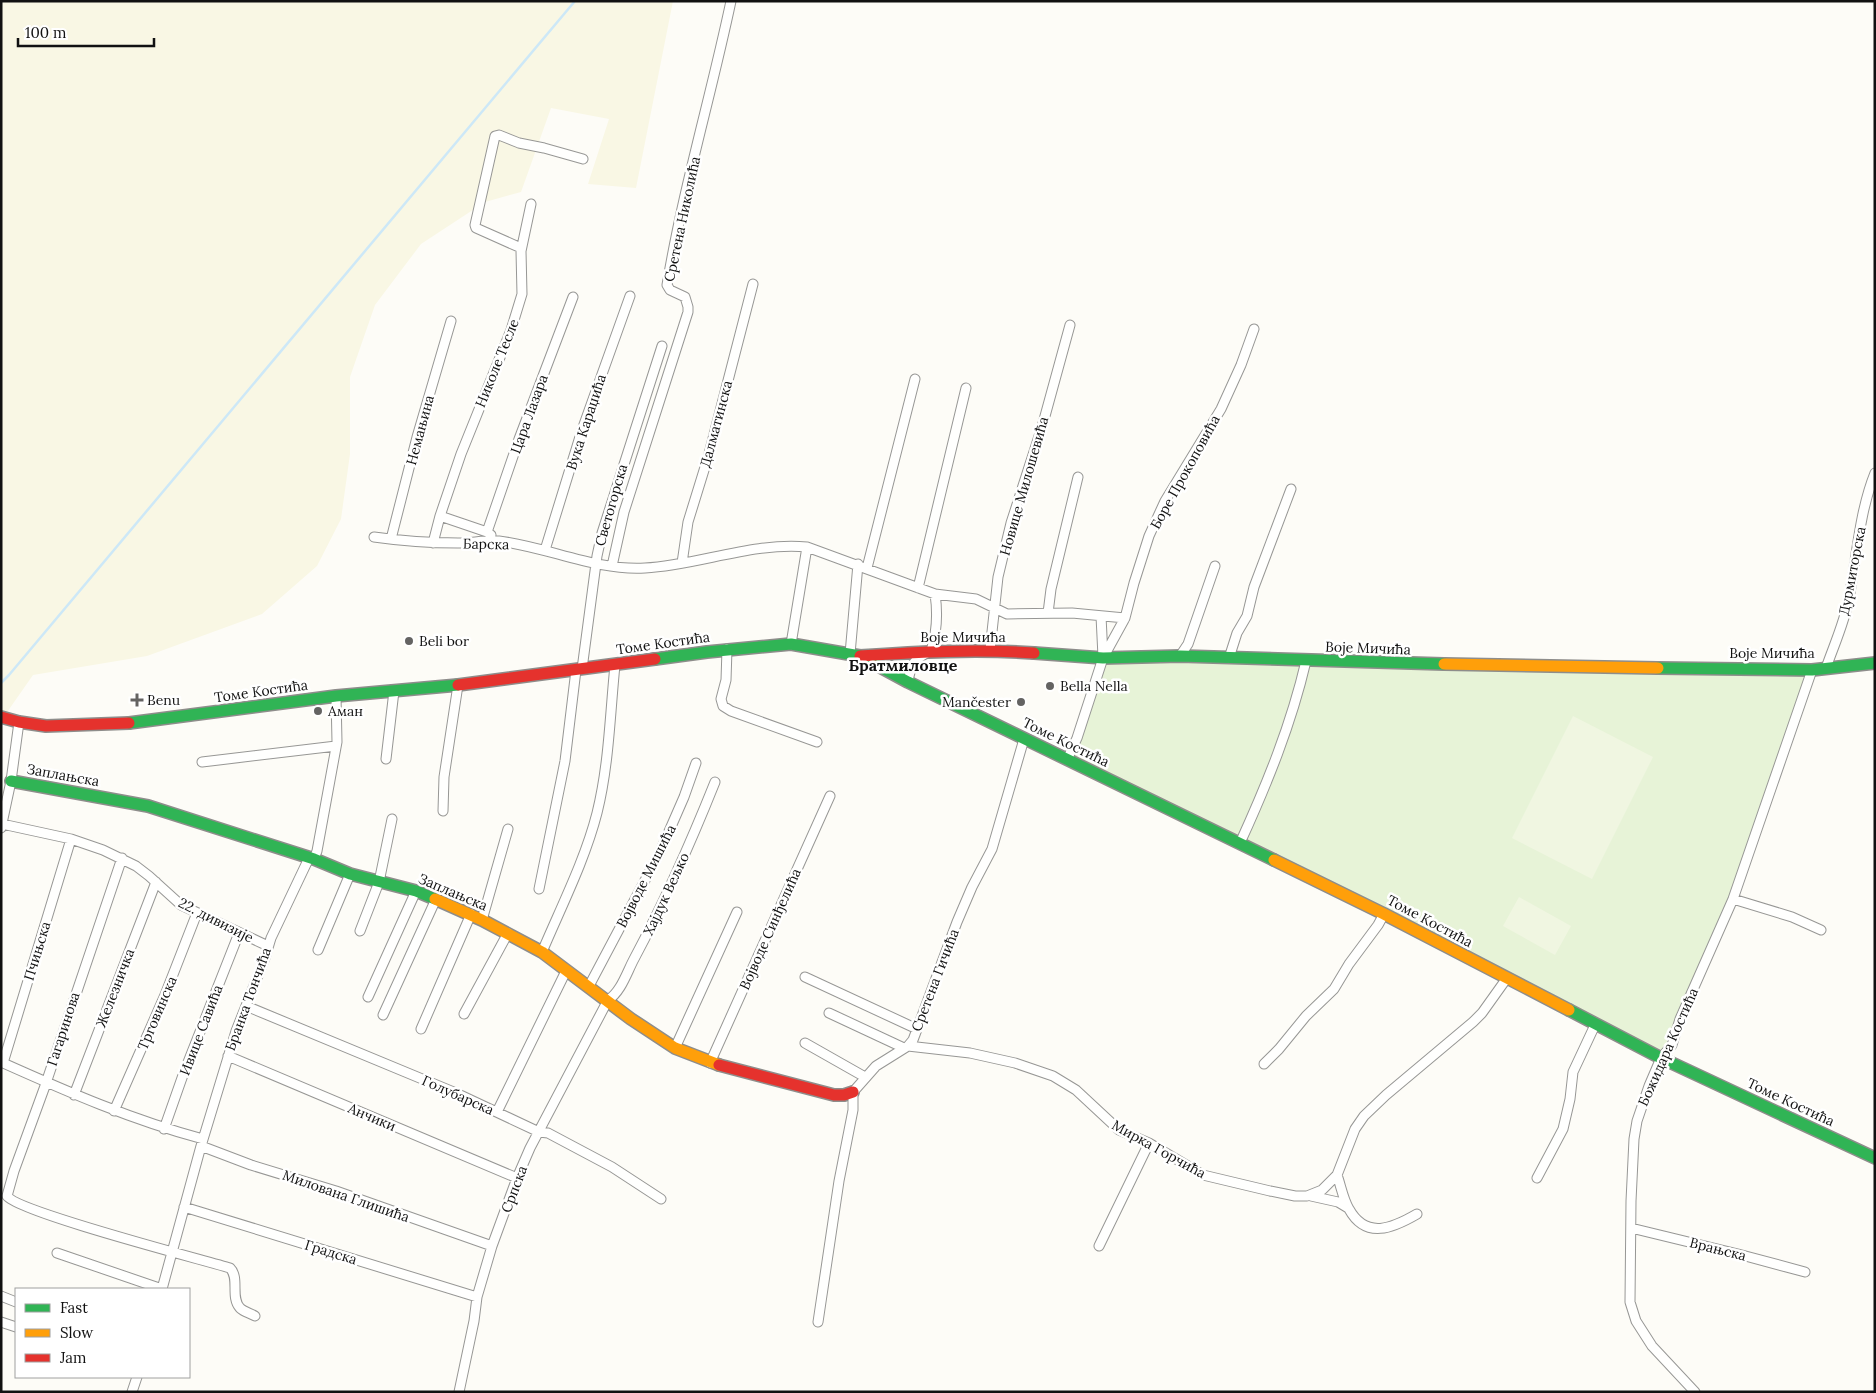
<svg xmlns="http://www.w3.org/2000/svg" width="1876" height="1393" font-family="Lora,serif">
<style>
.farmland{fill:#f9f7e4}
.green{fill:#e7f3d7}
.pitch{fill:#f0f6e1}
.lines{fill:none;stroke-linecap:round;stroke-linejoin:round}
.stream{stroke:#cde8f7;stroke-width:2.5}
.street-casing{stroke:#979795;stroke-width:11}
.fast-casing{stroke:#8e8d8b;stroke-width:14}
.slow-casing{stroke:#8e8d8b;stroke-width:14}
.jam-casing{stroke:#8e8d8b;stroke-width:14}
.street{stroke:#fffffe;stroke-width:9}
.fast{stroke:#30b455;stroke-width:11}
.slow{stroke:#ff9f0a;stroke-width:11}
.jam{stroke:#e5322d;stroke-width:11}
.poi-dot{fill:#646362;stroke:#fff;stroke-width:2}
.labels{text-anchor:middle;stroke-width:5;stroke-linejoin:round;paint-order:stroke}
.street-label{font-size:14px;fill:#111;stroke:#fff}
.poi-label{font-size:14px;fill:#111;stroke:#fff;text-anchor:start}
.quarter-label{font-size:16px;font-weight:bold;fill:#111;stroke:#fff}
</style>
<rect width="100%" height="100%" fill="#fdfcf7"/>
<path class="farmland" d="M1,1H673L636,188L588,184L609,119L551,108L521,192L485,202L421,244L375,305L350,377V454L341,519L317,566L262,614L147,656L33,675L3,718L1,717Z"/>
<path class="green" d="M1103,658L1812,670L1733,899L1672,1029L1661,1058L1067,760Z"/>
<path class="pitch" d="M1573,716L1653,757L1592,879L1512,838Z
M1519,897L1571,926L1555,955L1503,926Z"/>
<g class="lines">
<path class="stream" d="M1,683L9,675L575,1"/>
<defs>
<path id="street" d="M521,248L476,228L475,225L495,136L499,135L519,143L544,148L583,159
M440,516L461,454L511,330L522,294L521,251L531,204
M487,532L519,439L573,297
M374,537C402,541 430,543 458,543C471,543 486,540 499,541C548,547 596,571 645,568C699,565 752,542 807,547
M391,539L417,437L451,321
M433,543L440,516L487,532L491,535
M545,550L582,430L630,296
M682,563L688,522L709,454L753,284
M612,566L624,512L688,312V307L685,297L670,290L667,285C683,189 711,96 731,1
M867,568L915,379
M918,588L966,388
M1048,613L1051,589L1078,477
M1101,616L1103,657
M791,644L807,547L935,594L976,599L1007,614L1072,613L1125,618
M727,649L726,680L721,699L723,706L731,711L817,742
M990,650L998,577L1011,523L1042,427L1070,325
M850,654L858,564
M1180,656L1188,644L1215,566
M1229,658L1237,633L1247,616L1254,587L1291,489
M1826,668C1834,645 1845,621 1849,598C1857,556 1859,513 1875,473
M582,669L597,556L602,533L662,346
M908,682C911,663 914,659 931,651C937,632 938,614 935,594
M386,759L394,691
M1067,760L1077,738L1103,658L1125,618L1134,583L1149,536L1165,501L1221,409L1241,365L1254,329
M202,762L336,746
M443,811L444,777L458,685
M2,824L71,839L103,850L136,866L149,876L181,905L268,946
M1,828L11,781L19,722
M1240,843C1267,784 1291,725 1306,661
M122,858L45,1086L14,1171L7,1196C18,1212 200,1259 230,1268C240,1278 230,1297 240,1308C244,1312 250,1313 255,1316
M314,859L317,851L337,742L336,696
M539,889L565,761L576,670
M1733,899L1792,917L1821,930
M482,920L508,829
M360,931L379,882L392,819
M318,950L350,874
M542,952C561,907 585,860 597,813C609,765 610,714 615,665
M805,977L917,1029
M589,986L660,852L684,797L696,763
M368,997L416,891
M246,1006L456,1093L539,1132L548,1133L612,1167L661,1199
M829,1013L904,1048
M464,1014L508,933
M383,1015L436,899
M421,1029L471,914
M805,1043L865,1077
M908,1046L970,1053L1015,1063L1053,1076L1076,1090L1119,1130L1149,1143L1203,1175L1270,1191L1295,1196H1307L1322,1190L1337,1175L1355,1129L1364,1116L1386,1095L1473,1022L1482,1013L1507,978
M675,1048L737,912
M228,1056L517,1178
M1,1062C68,1092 132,1120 203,1139
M3,1063L71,839
M710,1063L830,796
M1264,1064L1279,1049L1306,1016L1334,989L1349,964L1378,925L1384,914
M74,1095L156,882
M114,1111L165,995L197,913
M497,1112L566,971
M164,1129L183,1075L239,933
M201,1146L251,1165L336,1191L492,1246
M1337,1175C1341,1186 1343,1199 1349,1209C1366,1240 1393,1228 1417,1214
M1537,1178L1563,1129L1570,1099L1573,1072L1595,1025
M1311,1196L1338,1202L1348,1208
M184,1207L477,1297
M1631,1228L1738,1254L1805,1272
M1099,1246L1149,1143
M57,1253L162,1289
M162,1289L201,1146L236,1031L265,958L271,938L309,858
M1,1296L16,1302
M1,1322L16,1327
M818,1322L839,1181L853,1110V1092L876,1066L908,1046L913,1040L957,922L972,887L992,849L1024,739
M132,1392L137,1377
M459,1392L474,1321L477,1297L492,1246L517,1178L530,1148L608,1000C621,992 627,972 634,959C665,901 691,842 715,782
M1695,1392L1652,1346L1636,1321L1630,1302L1631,1201L1634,1139L1637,1121L1649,1086L1661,1058L1672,1045L1680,1019L1733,899L1812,670"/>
<path id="fast" d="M1034,653L1103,658L1180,656L1444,664
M655,659L707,652L791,644L860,656L908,682L1274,860
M1658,668L1812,670L1875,663
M129,723L336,696L458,685
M11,781L148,806L314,859L350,874L416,891L435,899
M1569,1010L1661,1058L1875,1158"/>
<path id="slow" d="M1444,664L1658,668
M1274,860L1384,914L1569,1010
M435,899L482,920L542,952L631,1019L675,1048L719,1065"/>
<path id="jam" d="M860,656C918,652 976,649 1034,653
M458,685L655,659
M1,717L19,722L46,726L129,723
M719,1065L834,1095H844L853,1092"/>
</defs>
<use href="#street" class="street-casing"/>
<use href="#fast" class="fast-casing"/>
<use href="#slow" class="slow-casing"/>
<use href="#jam" class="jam-casing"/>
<use href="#street" class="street"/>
<use href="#fast" class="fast"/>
<use href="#slow" class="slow"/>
<use href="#jam" class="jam"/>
</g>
<g class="poi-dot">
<circle cx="409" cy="641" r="5"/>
<circle cx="1050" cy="686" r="5"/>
<path d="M134.5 692.5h5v5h5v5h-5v5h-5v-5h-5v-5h5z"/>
<circle cx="1021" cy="702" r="5"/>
<circle cx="318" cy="711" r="5"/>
</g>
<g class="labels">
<g class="street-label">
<text transform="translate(682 219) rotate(-78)" y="5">Сретена Николића</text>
<text transform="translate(497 363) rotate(-68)" y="5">Николе Тесле</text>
<text transform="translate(529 414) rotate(-70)" y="5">Цара Лазара</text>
<text transform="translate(586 422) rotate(-72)" y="5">Вука Караџића</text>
<text transform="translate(716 424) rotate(-75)" y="5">Далматинска</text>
<text transform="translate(420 430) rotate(-75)" y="5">Немањина</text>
<text transform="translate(1185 472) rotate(-61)" y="5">Боре Прокоповића</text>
<text transform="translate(1024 486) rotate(-74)" y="5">Новице Милошевића</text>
<text transform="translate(611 505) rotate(-74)" y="5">Светогорска</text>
<text transform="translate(486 544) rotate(1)" y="5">Барска</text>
<text transform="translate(1852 571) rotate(-79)" y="5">Дурмиторска</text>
<text x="963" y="642">Воје Мичића</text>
<text transform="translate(663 643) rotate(-8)" y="5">Томе Костића</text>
<text transform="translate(1368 648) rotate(2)" y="5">Воје Мичића</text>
<text x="1772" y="658">Воје Мичића</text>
<text transform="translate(261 691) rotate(-8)" y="5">Томе Костића</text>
<text transform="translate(1066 742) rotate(26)" y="5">Томе Костића</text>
<text transform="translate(63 775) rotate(10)" y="5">Заплањска</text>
<text transform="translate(646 876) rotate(-63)" y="5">Војводе Мишића</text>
<text transform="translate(453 892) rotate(23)" y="5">Заплањска</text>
<text transform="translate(666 894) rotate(-65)" y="5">Хајдук Вељко</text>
<text transform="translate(216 920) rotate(27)" y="5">22. дивизије</text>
<text transform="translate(1430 921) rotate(28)" y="5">Томе Костића</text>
<text transform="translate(770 929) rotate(-66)" y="5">Војводе Синђелића</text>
<text transform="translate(37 951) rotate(-73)" y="5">Пчињска</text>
<text transform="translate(935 980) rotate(-69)" y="5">Сретена Гичића</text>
<text transform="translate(115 988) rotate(-69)" y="5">Железничка</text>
<text transform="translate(248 999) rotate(-70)" y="5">Бранка Тончића</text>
<text transform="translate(157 1013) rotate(-67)" y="5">Трговинска</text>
<text transform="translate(63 1029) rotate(-72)" y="5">Гагаринова</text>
<text transform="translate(201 1030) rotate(-69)" y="5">Ивице Савића</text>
<text transform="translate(1668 1047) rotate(-66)" y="5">Божидара Костића</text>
<text transform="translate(458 1095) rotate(24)" y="5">Голубарска</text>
<text transform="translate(1791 1102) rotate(25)" y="5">Томе Костића</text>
<text transform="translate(372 1117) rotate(23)" y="5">Анчики</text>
<text transform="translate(1159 1149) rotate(29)" y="5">Мирка Горчића</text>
<text transform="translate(514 1189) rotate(-69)" y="5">Српска</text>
<text transform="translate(346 1196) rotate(19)" y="5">Милована Глишића</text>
<text transform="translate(1718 1249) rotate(14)" y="5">Врањска</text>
<text transform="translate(331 1252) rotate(17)" y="5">Градска</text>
</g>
<g class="poi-label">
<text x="419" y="646">Beli bor</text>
<text x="1060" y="691">Bella Nella</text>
<text x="147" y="705">Benu</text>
<text x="1011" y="707" text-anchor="end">Mančester</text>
<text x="328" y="716">Аман</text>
</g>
<g class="quarter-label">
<text x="903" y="671">Братмиловце</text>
</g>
</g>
<rect width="1876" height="1393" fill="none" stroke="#111111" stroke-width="5"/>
<rect x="15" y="1288" width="175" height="90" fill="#ffffff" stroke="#a0a0a0"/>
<rect x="25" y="1304" width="25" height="8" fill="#30b455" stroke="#a0a0a0"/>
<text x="60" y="1313" font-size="15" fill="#111111">Fast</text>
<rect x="25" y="1329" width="25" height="8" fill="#ff9f0a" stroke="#a0a0a0"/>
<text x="60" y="1338" font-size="15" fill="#111111">Slow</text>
<rect x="25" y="1354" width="25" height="8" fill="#e5322d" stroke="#a0a0a0"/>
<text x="60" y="1363" font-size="15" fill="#111111">Jam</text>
<path d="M18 38v8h136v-8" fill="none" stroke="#111111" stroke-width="2.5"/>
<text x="25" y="38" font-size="15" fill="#111111" stroke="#ffffff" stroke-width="4" paint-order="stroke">100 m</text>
</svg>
